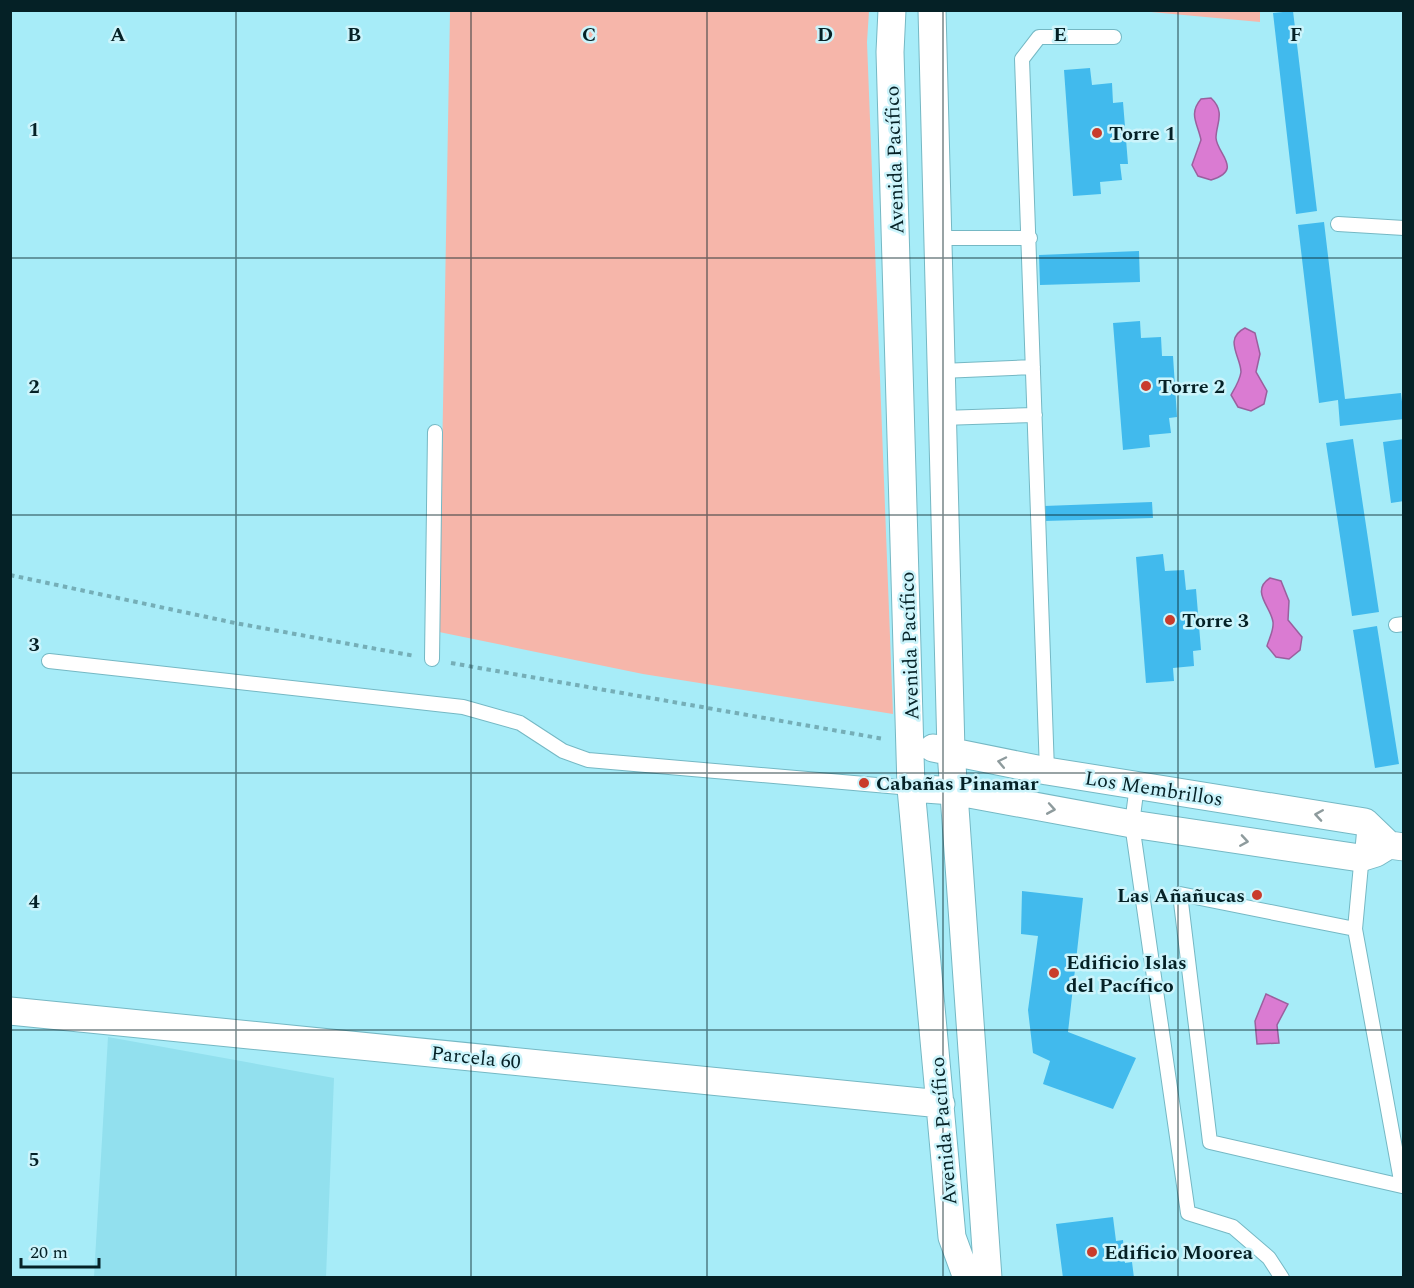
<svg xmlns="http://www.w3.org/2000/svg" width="1414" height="1288" font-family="Spectral,serif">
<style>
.built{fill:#92e0ee}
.green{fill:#f6b6aa}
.water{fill:#da7bd2;stroke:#9a609e;stroke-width:1.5}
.building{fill:#41baed}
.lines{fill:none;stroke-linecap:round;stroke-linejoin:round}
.service-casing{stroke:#75b8c4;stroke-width:16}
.minor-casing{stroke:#75b8c4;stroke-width:29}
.path{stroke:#75aeb7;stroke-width:4;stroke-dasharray:4.5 4.5;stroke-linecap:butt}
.service{stroke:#fff;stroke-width:14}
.minor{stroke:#fff;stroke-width:27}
.oneway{stroke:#8e9b9d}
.grid{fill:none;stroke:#052126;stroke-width:1.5;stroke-opacity:0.55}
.poi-dot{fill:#c93c2c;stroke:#ccf4fb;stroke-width:2}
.labels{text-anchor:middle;stroke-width:5;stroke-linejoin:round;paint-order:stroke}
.poi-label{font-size:20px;font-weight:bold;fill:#052126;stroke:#ccf4fb;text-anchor:start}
.street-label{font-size:20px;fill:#052126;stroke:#ccf4fb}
.grid-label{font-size:20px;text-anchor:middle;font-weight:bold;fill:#052126;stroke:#ccf4fb;stroke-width:5;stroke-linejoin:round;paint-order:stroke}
</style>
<rect width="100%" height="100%" fill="#a7ecf8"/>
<path class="built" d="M108,1037L334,1078L326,1277H94Z"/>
<path class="green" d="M450,11H869L867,42L893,714L643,674L439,632Z
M1139,11H1260V22L1151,12Z"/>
<path class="water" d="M1211,98C1226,112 1216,124 1216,138C1217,154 1244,170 1211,180L1198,176L1192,165L1201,140C1198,124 1188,114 1201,99Z
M1245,328L1255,333L1260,354L1256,372L1267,391L1264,404L1251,411L1238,407L1231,395C1235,388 1240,380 1241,372C1241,357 1223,339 1245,328Z
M1270,578L1281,581L1289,601L1288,620L1302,637L1300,650L1289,659L1276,657L1267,646C1269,639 1274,630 1273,622C1271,607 1250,591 1270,578Z
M1266,994L1288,1004L1277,1025L1279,1043L1257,1044L1255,1021Z"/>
<path class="building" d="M1293,11L1317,211L1296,214L1273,13Z
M1090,68L1092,85L1112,83L1113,103L1123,102L1128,164H1120L1122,180L1100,182L1101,194L1073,196L1064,70Z
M1324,222L1345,399L1401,393L1404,419L1340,426L1338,400L1319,403L1298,225Z
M1139,251L1140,282L1040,285L1039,255Z
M1140,321L1141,338L1161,337L1162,356H1173L1177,417L1169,418L1171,433L1149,435L1150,447L1123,450L1113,323Z
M1353,439L1379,612L1352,616L1326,443Z
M1404,439V501L1391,503L1383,442Z
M1152,502L1153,518L1044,521V506Z
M1163,554L1165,571L1184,570L1186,590L1196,589L1201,650L1193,651L1194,666L1173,668L1174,681L1146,683L1136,557Z
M1377,626L1399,764L1375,768L1353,630Z
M1022,891L1083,898L1068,1032L1136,1058L1113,1109L1043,1084L1050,1061L1033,1053L1028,1010L1038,936L1021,934Z
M1113,1217L1116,1241L1123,1240L1125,1263L1132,1262L1134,1278H1063L1056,1224Z"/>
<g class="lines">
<defs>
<path id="service" d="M1338,224L1404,228
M938,238H1030
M941,371L1033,367
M942,418L1035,415
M1396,625L1404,624
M432,659L435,432
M49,661L463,707L520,723L563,751L588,760L911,788
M1047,771L1022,59L1039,37H1114
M1137,785L1132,824L1188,1213L1233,1227L1269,1258L1282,1278
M1355,929L1180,894L1210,1142L1402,1186L1355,929L1365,822"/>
<path id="minor" d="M892,10L890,52L911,788L952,1237L967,1278
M932,10L951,751L988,1278
M933,748L1047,771L1365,822L1389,845L1404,847
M911,788L953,791L1132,824L1360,858L1376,853L1389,845
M10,1011L941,1104"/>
</defs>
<use href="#service" class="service-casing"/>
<use href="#minor" class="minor-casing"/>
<path class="path" d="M10,575L235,623L415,656
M451,663L884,739"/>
<use href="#service" class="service"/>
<use href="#minor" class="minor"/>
</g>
<defs><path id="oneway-chevron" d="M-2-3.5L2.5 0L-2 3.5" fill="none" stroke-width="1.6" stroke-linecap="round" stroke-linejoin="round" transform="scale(1.5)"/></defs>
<g class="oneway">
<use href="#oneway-chevron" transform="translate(1002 762) rotate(-168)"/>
<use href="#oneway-chevron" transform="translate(1051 809) rotate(10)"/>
<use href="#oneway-chevron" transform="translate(1319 815) rotate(-171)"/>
<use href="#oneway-chevron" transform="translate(1244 841) rotate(9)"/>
</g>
<path class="grid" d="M236,10V1278M471,10V1278M707,10V1278M943,10V1278M1178,10V1278M10,258H1404M10,515H1404M10,773H1404M10,1030H1404"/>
<g class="poi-dot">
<circle cx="1097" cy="133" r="6"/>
<circle cx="1146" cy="386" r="6"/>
<circle cx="1170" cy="620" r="6"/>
<circle cx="864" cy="783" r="6"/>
<circle cx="1257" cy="895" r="6"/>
<circle cx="1054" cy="973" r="6"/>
<circle cx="1092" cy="1252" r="6"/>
</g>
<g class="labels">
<g class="poi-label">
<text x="1109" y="140">Torre 1</text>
<text x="1158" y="393">Torre 2</text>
<text x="1182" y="627">Torre 3</text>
<text x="876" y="790">Cabañas Pinamar</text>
<text x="1245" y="902" text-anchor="end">Las Añañucas</text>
<text x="1066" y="969">Edificio Islas<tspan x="1066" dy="23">del Pacífico</tspan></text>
<text x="1104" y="1259">Edificio Moorea</text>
</g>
<g class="street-label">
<text transform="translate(894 160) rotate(-92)" y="7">Avenida Pacífico</text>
<text transform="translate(909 646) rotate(-92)" y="7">Avenida Pacífico</text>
<text transform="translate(1154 788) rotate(9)" y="7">Los Membrillos</text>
<text transform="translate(476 1057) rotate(6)" y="7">Parcela 60</text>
<text transform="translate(943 1131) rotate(-95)" y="7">Avenida Pacífico</text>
</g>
</g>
<g class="grid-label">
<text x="118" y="41">A</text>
<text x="354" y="41">B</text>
<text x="589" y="41">C</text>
<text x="825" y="41">D</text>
<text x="1060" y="41">E</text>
<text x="1296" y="41">F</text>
<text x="34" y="136">1</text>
<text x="34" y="393">2</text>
<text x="34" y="651">3</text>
<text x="34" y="908">4</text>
<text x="34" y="1166">5</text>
</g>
<rect width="1414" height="1288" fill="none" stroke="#052126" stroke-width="24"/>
<path d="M21 1258v9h78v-9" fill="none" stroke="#052126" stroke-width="3"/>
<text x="30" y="1258" font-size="18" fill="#052126" stroke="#ccf4fb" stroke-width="4.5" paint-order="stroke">20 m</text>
</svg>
